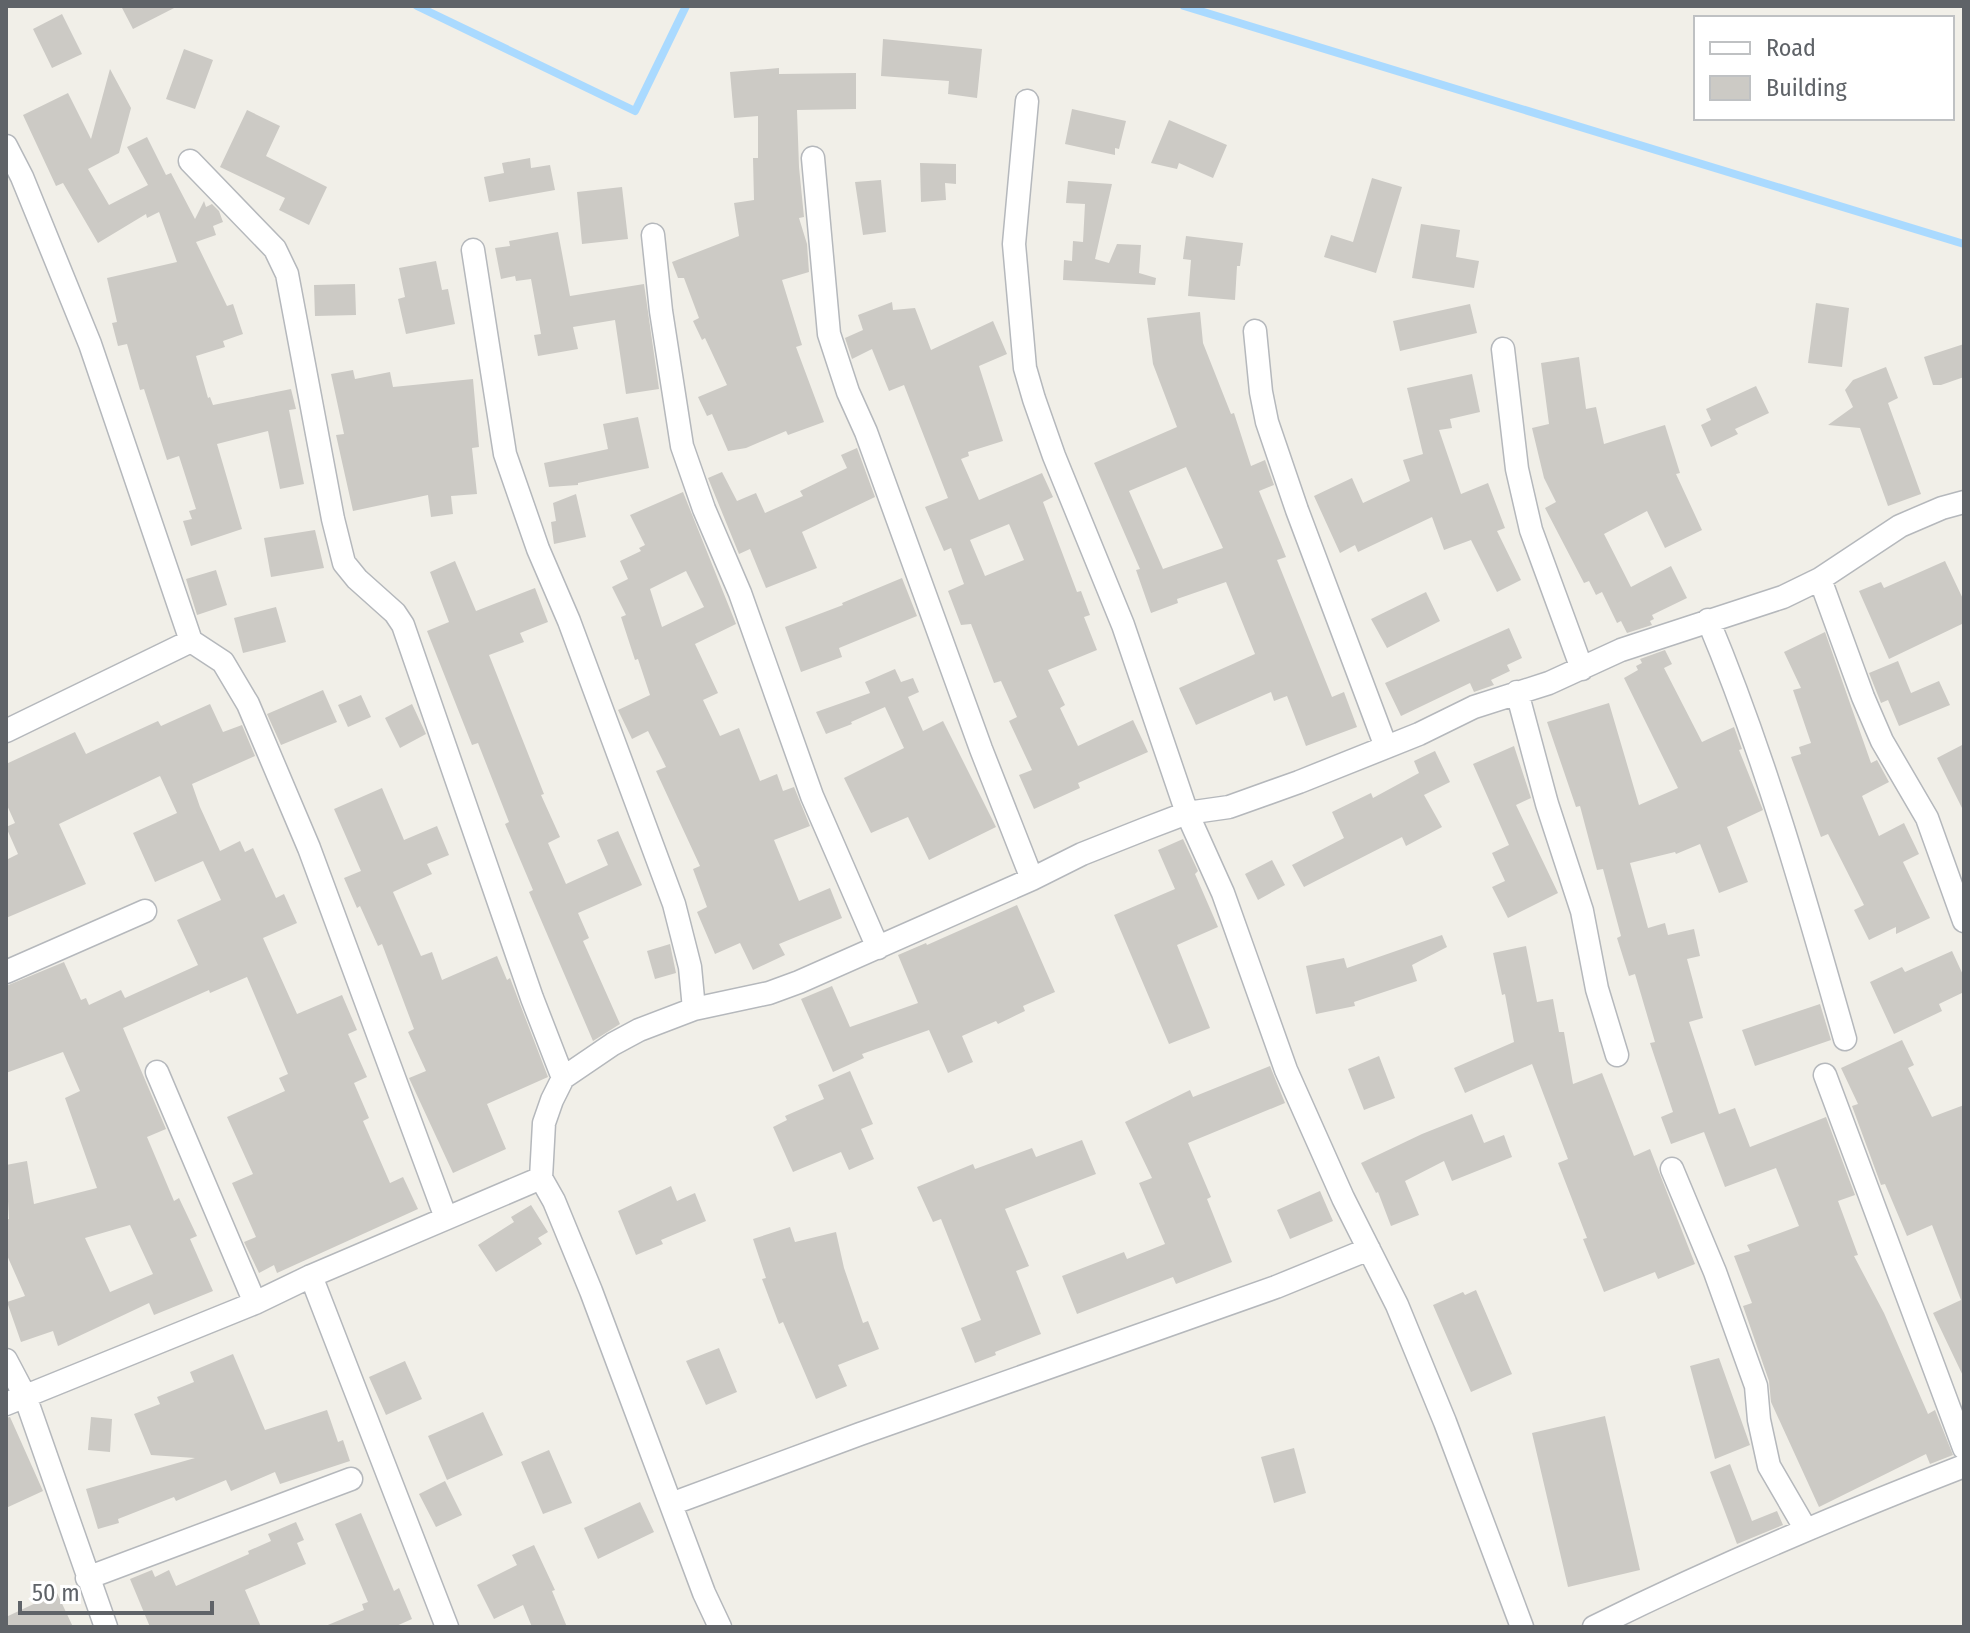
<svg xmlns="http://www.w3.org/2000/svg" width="1970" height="1633" font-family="'Fira Sans Condensed',sans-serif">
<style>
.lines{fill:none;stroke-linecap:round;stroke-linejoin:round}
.stream{stroke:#aadaff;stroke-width:8}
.building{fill:#cccac5;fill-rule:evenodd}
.street-casing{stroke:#b5b8bc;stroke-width:25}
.street{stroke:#fff;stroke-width:22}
</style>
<rect width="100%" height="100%" fill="#f1efe8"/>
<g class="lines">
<path class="stream" d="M417,6L635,111L686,6
M1184,6L1964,244"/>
</g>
<path class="building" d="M121,6H178L133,29Z
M62,14L82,54L52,68L33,29Z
M883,39L982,49L977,98L948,94L949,81L881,76Z
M184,49L213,60L195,109L166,99Z
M779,68V74L856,73V109L797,110L799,167L804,217L799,218L807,244L809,272L782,280L802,345L796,347L824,422L788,435L786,431L746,448L728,451L712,414L707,416L698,397L727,385L705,338L702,340L693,321L699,318L684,278H678L672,262L739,236L734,203L754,200L753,158H758V116L734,118L730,72Z
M110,69L131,108L119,153L88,169L109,205L148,185L127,147L147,137L166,175L171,173L195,219L204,201L206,207L212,204L219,211L223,222L213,226L216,235L196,242L227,306L233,304L243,334L223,341L225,347L196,356L208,398L210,397L213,405L291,389L296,409L289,410L304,484L280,489L268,431L217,444L242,529L191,546L183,521L192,519L189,511L196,509L179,456L167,460L144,389L140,390L127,344L118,346L112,323L117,322L107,278L177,262L159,212L147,218L146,214L98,243L63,183L56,186L23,115L68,93L91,139Z
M1072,109L1126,121L1119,149L1115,148V155L1065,144Z
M247,110L280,126L266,156L327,187L309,225L279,210L285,198L220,167Z
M1169,120L1227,145L1213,178L1179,163L1177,169L1151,163Z
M530,158L531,168L550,165L555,190L489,202L484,177L504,173L502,163Z
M920,163L956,164V184L945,183L946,200L921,202Z
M1372,178L1402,187L1376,273L1324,257L1331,235L1353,242Z
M881,180L886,232L863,235L855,182Z
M1068,181L1112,184L1095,259L1109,263L1117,244L1141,245L1139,273L1156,278L1155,285L1063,280L1064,260L1072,261L1073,241L1083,242L1085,204L1066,203Z
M622,187L628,239L582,244L577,192Z
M1421,224L1460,230L1456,257L1479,261L1474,288L1412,278Z
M558,232L570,296L644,284L659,389L626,394L615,320L573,327L578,349L538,356L534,335L541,334L531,279L516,281L515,276L501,279L495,248L510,246L509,241Z
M1186,236L1243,243L1240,266H1237L1235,300L1188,296L1191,260L1183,259Z
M436,261L442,290L448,289L455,324L406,334L398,299L405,297L399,268Z
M355,284L356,315L315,316L314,285Z
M892,302L893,310L915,308L931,350L993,321L1007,354L979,366L1003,441L968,452L969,456L961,459L979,500L1042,473L1053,497L1043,502L1077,592L1081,591L1090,615L1084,617L1097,650L1048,670L1065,705L1060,708L1078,746L1133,720L1148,752L1078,783L1080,788L1034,809L1019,775L1032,770L1009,721L1017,717L1001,681L994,683L971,624L961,625L948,591L964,584L951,548L944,551L925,507L948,498L904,385L889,391L872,349L852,359L845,338L863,330L858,315ZM1009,524L1024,560L985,576L970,540Z
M1816,303L1849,308L1842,367L1808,363Z
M1470,304L1477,333L1400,351L1393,321Z
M1200,312L1203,343L1231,414L1234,413L1251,466L1265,460L1274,485L1259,491L1286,557L1277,560L1332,697L1344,692L1357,727L1306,746L1287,696L1274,701L1271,692L1196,725L1179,688L1255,654L1226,582L1177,599L1178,603L1151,613L1136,570L1140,569L1094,463L1177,427L1153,364L1147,318ZM1186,467L1223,548L1163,569L1129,491Z
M1964,344V377L1941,385H1933L1924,357Z
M1579,357L1586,409L1596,407L1604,444L1665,425L1680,473L1676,474L1702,530L1665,548L1647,511L1604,534L1631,587L1671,566L1687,598L1652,615L1654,619L1650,621L1652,625L1627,633L1621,621L1617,623L1602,592L1596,595L1589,581L1584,583L1545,508L1556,502L1544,478L1532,428L1549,424L1541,363Z
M1886,367L1898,398L1888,403L1921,494L1888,506L1860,428L1828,425L1853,407L1845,390L1853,380Z
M353,370L355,379L390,372L393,387L473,379L479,447L472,448L477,494L451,496L453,514L431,517L428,495L353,511L336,435L344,434L331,374Z
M1472,374L1480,412L1450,419L1452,428L1439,430L1461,494L1488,483L1505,528L1497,531L1521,580L1497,592L1471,540L1444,550L1432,517L1358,552L1355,545L1340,553L1314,496L1352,478L1363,503L1410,481L1403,460L1423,454L1407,388Z
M1756,386L1769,413L1735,429L1738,434L1711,447L1701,425L1711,420L1706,409Z
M638,417L649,468L578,483V485L549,487L544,463L608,449L603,424Z
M857,448L875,497L802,532L817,568L766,588L750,549L739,554L708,478L722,472L737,501L756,493L765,513L803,496L800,491L847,468L841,455Z
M683,492L736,624L695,644L718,693L703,700L720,736L739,728L760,781L777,774L783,791L794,787L810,826L774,840L799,901L830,888L842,918L779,944L785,955L753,970L740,943L715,954L697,912L707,907L693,869L700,866L656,771L666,767L648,731L632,739L618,710L650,695L638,659L635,660L621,617L626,615L612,587L628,579L620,561L641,551L639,548L645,545L630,515ZM686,571L704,607L662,627L650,589Z
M576,494L586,537L554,544L551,522L556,521L553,503Z
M315,530L324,568L271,577L264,538Z
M455,561L476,611L535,588L548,622L520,633L524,642L489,655L544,794L541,795L560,837L548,843L566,884L608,865L597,840L618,831L642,885L578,913L589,938L583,941L620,1024L593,1041L529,892L533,890L505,824L509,822L478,743L472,745L427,631L449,622L430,572Z
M1945,561L1964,601V623L1889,659L1859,591L1881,582L1884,588Z
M216,570L227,605L197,615L186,579Z
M902,578L917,616L839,648L842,657L801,672L785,627L843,605L842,603Z
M1426,592L1440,621L1387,648L1371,619Z
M276,607L286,642L243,653L234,618Z
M1509,628L1522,658L1507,665L1510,671L1491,680L1494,685L1474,692L1470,683L1401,716L1385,683Z
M1825,632L1871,763L1877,760L1889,782L1862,796L1879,836L1904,823L1919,854L1903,862L1930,918L1896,934V927L1869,940L1854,910L1864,905L1828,834L1821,837L1791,757L1801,754L1799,747L1811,743L1793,690L1801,688L1784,652Z
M1665,650L1672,664L1664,668L1702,742L1734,727L1742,749L1739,750L1763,810L1727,827L1748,882L1719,893L1700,844L1676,854L1675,852L1630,863L1648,928L1665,923L1668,935L1694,929L1700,956L1687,959L1703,1018L1689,1022L1719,1114L1735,1108L1750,1147L1826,1117L1855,1195L1838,1201L1858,1255L1854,1256L1884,1313L1928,1414L1935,1410L1953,1455L1930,1464L1926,1454L1819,1507L1771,1402L1769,1381L1743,1306L1752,1303L1734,1256L1750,1251L1747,1245L1799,1226L1776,1168L1725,1187L1704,1132L1671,1144L1661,1117L1673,1112L1650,1043L1655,1042L1635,974L1629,976L1617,938L1621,936L1603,869L1597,870L1580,806L1576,807L1547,722L1609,703L1639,805L1678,788L1624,678L1638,670L1636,666L1642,663L1640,659Z
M1898,661L1911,693L1939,681L1950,705L1899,726L1888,700L1881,703L1869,673Z
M895,669L901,682L913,678L919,692L908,697L923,731L943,721L996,827L929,860L908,817L871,833L844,778L904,748L885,707L851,722L852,724L826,734L816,712L870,693L865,682Z
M323,690L337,722L281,745L267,714Z
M361,695L371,717L348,727L338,705Z
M210,704L223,732L242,725L255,756L192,784L200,807L220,851L240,841L245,852L253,848L276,898L284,894L297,923L263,938L297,1014L342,995L357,1030L348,1034L367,1077L354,1083L369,1118L363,1121L390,1183L403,1177L418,1209L277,1273L274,1265L259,1273L244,1242L256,1237L232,1183L253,1174L227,1117L285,1091L279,1078L288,1074L247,977L210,993L209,990L123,1028L166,1129L147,1137L174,1201L179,1198L197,1236L190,1239L213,1291L154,1315L149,1303L58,1346L53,1331L21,1342L7,1302L25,1296L6,1253V1220L9,1219L6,1165L27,1161L34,1204L97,1188L65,1098L80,1091L63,1052L6,1073V986L64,962L81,1000L86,998L89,1005L121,990L125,998L198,965L177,920L221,900L203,861L155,882L133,833L177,813L160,776L59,824L86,884L6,918V860L18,854L6,827L15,823L6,803V764L75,732L86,754L158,721L161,726ZM130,1225L153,1274L110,1292L85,1238Z
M412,704L426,734L400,748L385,718Z
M1964,744V812L1937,758Z
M1514,746L1531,798L1516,805L1558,893L1508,918L1492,887L1505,881L1492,853L1509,845L1473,764Z
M1435,751L1450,782L1424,795L1442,827L1406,846L1402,837L1304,887L1292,865L1344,838L1332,812L1371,793L1373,798L1419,773L1414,761Z
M382,788L404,840L437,826L449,855L427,864L432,874L393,892L421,956L432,952L442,980L497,956L507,980L510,978L548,1077L487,1104L506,1149L453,1173L409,1078L426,1071L408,1032L414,1029L382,944L378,946L360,906L357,908L344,878L361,871L334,809Z
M1183,839L1198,871L1195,874L1218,927L1177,945L1210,1028L1169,1044L1114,915L1175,889L1158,850Z
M1272,860L1285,885L1258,900L1245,874Z
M1017,905L1055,992L1023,1006L1025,1011L998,1024L996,1021L962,1036L973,1062L948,1073L929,1030L862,1054L864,1058L833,1072L801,999L832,986L850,1027L918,1003L898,955L926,943L927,945Z
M1442,935L1447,947L1412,965L1417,981L1354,1002L1355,1006L1316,1014L1306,966L1344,958L1347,968Z
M670,944L676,973L655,979L647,951Z
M1526,946L1537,1002L1553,999L1559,1032H1564L1573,1084L1602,1073L1634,1156L1650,1149L1695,1264L1658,1279L1655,1272L1604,1292L1583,1239L1587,1238L1558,1163L1568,1159L1532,1064L1465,1093L1454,1068L1514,1042L1505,994L1502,995L1493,953Z
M1952,951L1964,977V992L1939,1004L1942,1011L1894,1034L1870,982L1902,967L1905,972Z
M1820,1004L1831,1040L1755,1066L1742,1030Z
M1902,1040L1914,1065L1908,1068L1932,1117L1964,1105V1378L1933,1313L1961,1300L1932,1225L1907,1236L1885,1184L1881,1185L1852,1106L1858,1104L1841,1068Z
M1379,1056L1395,1098L1364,1110L1348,1069Z
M1270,1066L1285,1103L1188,1143L1211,1197L1207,1199L1232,1262L1176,1284L1173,1277L1077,1314L1062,1276L1124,1252L1127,1259L1165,1244L1139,1183L1152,1178L1125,1122L1190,1090L1193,1097Z
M850,1071L873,1124L861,1129L874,1159L849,1170L841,1152L793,1172L773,1127L787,1120L785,1116L824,1099L818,1085Z
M1472,1114L1484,1143L1504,1135L1512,1157L1452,1181L1444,1161L1405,1181L1419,1215L1391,1226L1378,1192L1376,1193L1361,1163L1422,1134Z
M1082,1140L1096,1174L1005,1209L1029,1266L1016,1271L1041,1334L995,1352L996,1355L975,1363L961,1328L981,1320L941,1219L933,1222L917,1187L973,1164L975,1169L1032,1148L1036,1157Z
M671,1186L677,1201L695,1193L706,1221L661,1240L663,1244L636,1255L618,1211Z
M1320,1191L1333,1221L1290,1239L1277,1210Z
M531,1205L548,1232L538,1238L542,1244L496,1272L478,1245L514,1222L511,1217Z
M790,1227L795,1242L836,1232L844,1268L863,1323L868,1321L879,1349L838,1365L847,1386L816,1399L783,1322L779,1324L762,1279L766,1278L753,1239Z
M1476,1290L1512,1374L1471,1392L1433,1305L1463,1292L1465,1295Z
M719,1348L737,1392L706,1405L686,1361Z
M233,1354L265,1430L327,1410L338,1442L343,1440L350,1461L280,1484L275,1472L231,1491L226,1480L176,1501L174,1497L118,1519L119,1523L98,1529L86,1489L195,1458L151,1455L134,1414L160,1404L157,1397L194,1382L190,1372Z
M1719,1358L1750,1445L1715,1459L1690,1366Z
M405,1361L422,1399L386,1415L369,1377Z
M483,1412L503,1455L447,1480L428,1436Z
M1605,1416L1640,1570L1568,1587L1532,1433Z
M10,1417L43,1491L6,1508V1418Z
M91,1417L112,1419L110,1452L88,1450Z
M1294,1448L1306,1493L1274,1503L1261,1457Z
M549,1450L572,1503L543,1514L521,1462Z
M1730,1464L1752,1521L1777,1511L1783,1525L1737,1544L1710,1472Z
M445,1481L462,1515L436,1527L419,1494Z
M640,1502L654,1532L598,1559L584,1528Z
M361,1513L394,1591L399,1588L412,1619L394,1627H323L364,1610L362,1604L368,1602L335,1524Z
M296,1522L304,1540L297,1543L306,1564L245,1590L261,1627H150L130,1579L152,1570L155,1577L169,1570L176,1586L249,1554L248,1551L271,1541L268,1534Z
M534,1545L555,1590L552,1591L567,1627H532L523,1605L494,1619L477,1585L517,1565L512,1555Z
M57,1593L73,1627H6V1617Z"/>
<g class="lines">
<defs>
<path id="street" d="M1027,101L1014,244L1025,368L1034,399L1054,456L1123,625L1187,813L1223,893L1286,1070L1343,1198L1397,1305L1445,1422L1522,1627
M6,146L22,177L90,344L191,641
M813,158L829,334L848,392L866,432L981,749L1032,879
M190,161L275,249L287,274L333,519L344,563L357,579L395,613L403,625L532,998L563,1078
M653,235L661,311L682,446L704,509L740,593L812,796L878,948
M473,250L505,454L538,549L569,621L674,904L690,967L694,1009
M1255,331L1261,392L1267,422L1297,510L1386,747
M1503,349L1517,469L1531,530L1582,669
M1820,579L1863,697L1882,741L1927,818L1964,921
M1708,620C1765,756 1805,898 1845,1039
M1517,692L1547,804L1582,911L1597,989L1617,1055
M6,731L191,641L223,662L248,704L309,848L446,1218
M6,972L145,911
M157,1072L255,1303
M1825,1075L1964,1448
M1672,1169L1715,1272L1756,1386L1759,1420L1769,1466L1805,1528
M311,1276L447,1627
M6,1360L25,1396L106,1627
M6,1404L255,1303L311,1276L541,1178
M671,1504L860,1434L1276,1287L1369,1249
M87,1578L351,1479
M720,1627L704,1593L591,1291L554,1201L541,1178L544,1123L552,1100L563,1078L613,1044L639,1030L694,1009L769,993L799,982L1032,879L1082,854L1145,829L1187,813L1229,807L1299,782L1419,734L1474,707L1549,683L1621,650L1783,597L1820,579L1900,526L1942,508L1964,502
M1594,1627C1715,1567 1838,1515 1964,1466"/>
</defs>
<use href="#street" class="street-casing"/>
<use href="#street" class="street"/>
</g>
<rect width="1970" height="1633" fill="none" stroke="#5f6368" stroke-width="16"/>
<rect x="1694" y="16" width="260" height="104" fill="#ffffff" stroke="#bfc1c3" stroke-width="2"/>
<rect x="1710" y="42" width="40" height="12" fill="#ffffff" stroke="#bfc1c3" stroke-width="2"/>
<text x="1766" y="56" font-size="24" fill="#5f6368">Road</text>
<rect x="1710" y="76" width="40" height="24" fill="#cccac5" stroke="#bfc1c3" stroke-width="2"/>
<text x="1766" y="96" font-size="24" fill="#5f6368">Building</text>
<path d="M20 1601v12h192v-12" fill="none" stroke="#5f6368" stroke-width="4"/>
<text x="32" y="1601" font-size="24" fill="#5f6368" stroke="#ffffff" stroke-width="6" paint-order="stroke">50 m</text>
</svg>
